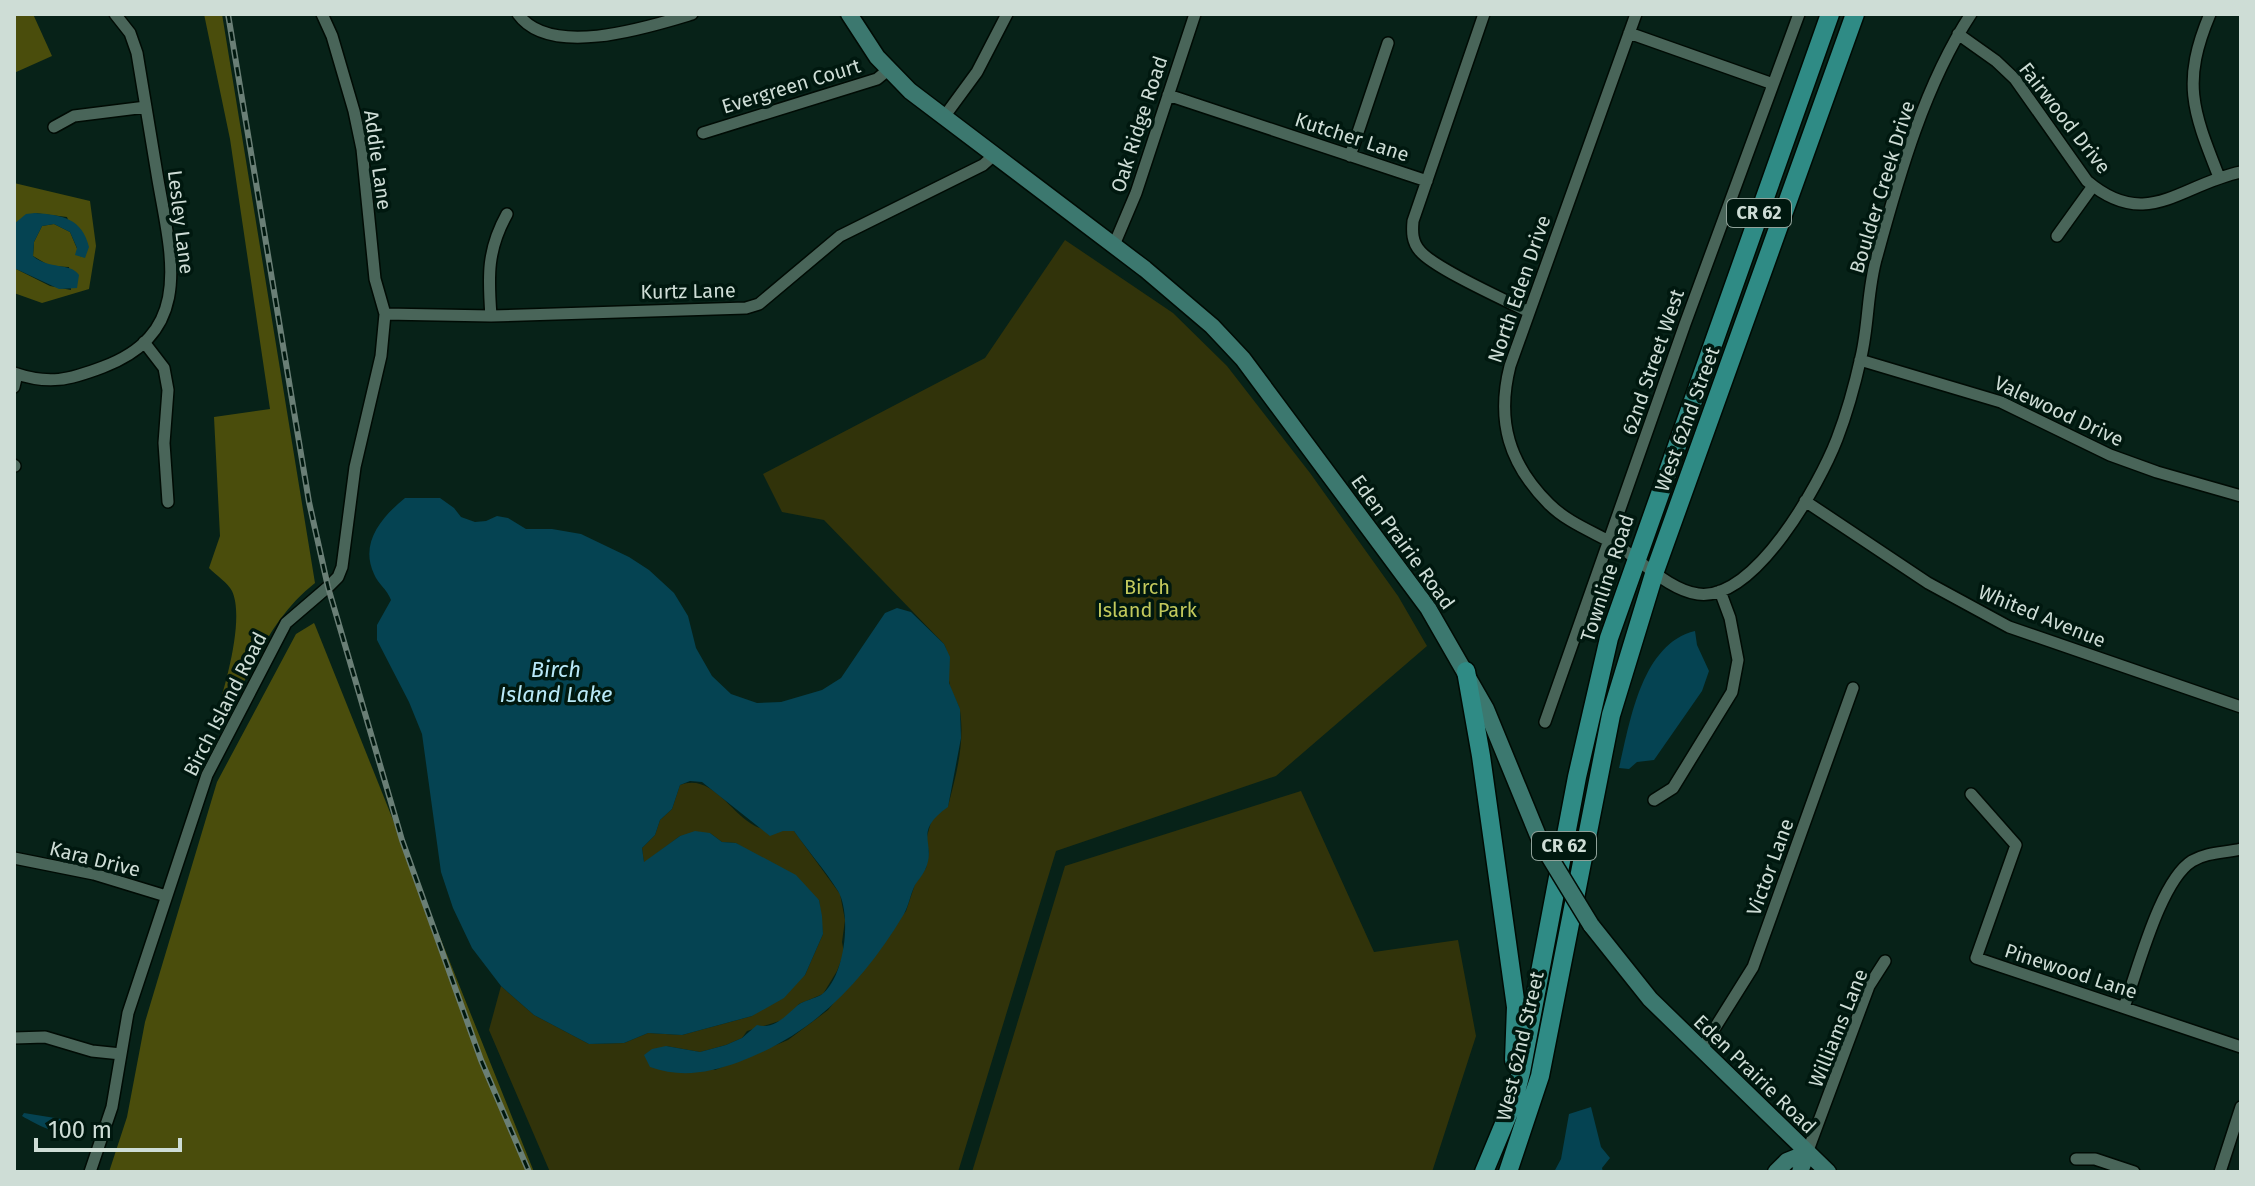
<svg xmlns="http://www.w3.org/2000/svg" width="2255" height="1186" font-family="'Fira Sans',sans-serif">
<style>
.green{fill:#31330a}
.forest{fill:#4a4d0c}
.water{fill:#054352}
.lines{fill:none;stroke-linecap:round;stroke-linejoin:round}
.street-casing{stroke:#000b04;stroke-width:14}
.secondary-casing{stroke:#000b04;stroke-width:19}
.primary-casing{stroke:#000b04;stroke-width:21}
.street{stroke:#496559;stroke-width:11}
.secondary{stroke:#3c786f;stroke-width:16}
.primary{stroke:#2f8b85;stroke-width:18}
.rail-casing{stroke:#6a7f76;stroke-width:6}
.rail{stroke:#00180f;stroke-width:3;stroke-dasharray:9;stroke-linecap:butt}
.secondary-bridge-casing{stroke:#000b04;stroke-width:19;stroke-linecap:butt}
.secondary-bridge{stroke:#3c786f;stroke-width:16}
.labels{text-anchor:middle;stroke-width:7;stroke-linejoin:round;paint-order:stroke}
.shield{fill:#00180f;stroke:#90a29a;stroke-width:2}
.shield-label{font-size:18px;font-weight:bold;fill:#ceddd6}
.street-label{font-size:20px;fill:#ceddd6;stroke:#00180f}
.park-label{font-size:20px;fill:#c2c95c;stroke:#00180f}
.water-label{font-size:22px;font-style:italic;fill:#b9e9f8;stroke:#00180f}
</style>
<rect width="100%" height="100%" fill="#072218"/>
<path class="green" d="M1065,240L1173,313L1227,366L1310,473L1398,596L1427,646L1276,776L1056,851L958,1172H550L489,1030L501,986L534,1015L589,1044L624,1043L648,1033L682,1035L730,1022L752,1016L805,975L823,934L819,900L736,843L722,842L710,833L680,836L644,863L642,848L655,835L660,820L672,809L680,785C712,773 730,813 755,826C765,831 782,831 794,831L840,894L845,920L842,942L844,953L837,971L823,994L799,1004L786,1019L747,1031L742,1038L726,1045L700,1052L666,1046L715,1070L788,1040L828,1010L906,911L915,884L926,868L929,852L926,840L932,818L948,806C956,776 965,743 960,711C958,701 950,692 949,681C947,667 951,658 944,644L824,520L782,512L763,474L985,358Z
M1301,791L1374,952L1458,940L1476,1036L1432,1172H972L1065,866Z"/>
<path class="forest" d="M14,14H33L52,56L14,73Z
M204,14H222L315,583C271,617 251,670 226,718L216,715C225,687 245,619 232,591C228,583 216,575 209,568L220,536L214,417L270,409L230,139Z
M14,183L90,201L96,246L89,289L42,303L14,293V268L50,286L71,290L69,267L50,266L33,256L34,242L42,226L54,224L70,232L81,258L67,217L35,213L14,224Z
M314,623L315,625L534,1172H109L127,1117L145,1022L217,782L296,634Z"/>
<path class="water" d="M35,213C62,215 82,218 89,247L85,258L75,255L77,248L70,232L54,224L42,226L34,242L33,256C49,270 70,262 79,275L77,288L59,289L14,268V224L26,214Z
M405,498H440L454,508L461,517L475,522L486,521L497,516L508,518L526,529H552L581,534L629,557L649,570L674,593L688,616L696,648L712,676L731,694L757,703L781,702L822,690L841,678L885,613L897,608L911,612L944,644L950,657L949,683L960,709L961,738L948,807C911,833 938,843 925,870C922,876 918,880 915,885C910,895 909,905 904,914C863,982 814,1034 739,1062C708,1073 681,1078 650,1067L644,1055L652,1049L666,1046L700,1052L726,1045L742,1038L757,1025C775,1030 786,1015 798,1005C805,1000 814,999 821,995C845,978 852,915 838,891C825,870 808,851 794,831H783L770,836L702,782L690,781L680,785L672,809L660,820L655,835L642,848L644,862L680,836L695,831L710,833L722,842L736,843L796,875L819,900L822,916L823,934L805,975L784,998L752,1016L682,1035L648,1033L624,1043L589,1044L534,1015L501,986L472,948L453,908L441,872L422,734L409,702L377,640V625L391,600C387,589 378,584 374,574C359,542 383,516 405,498Z
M1695,631L1697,645L1709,671L1702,691L1654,760L1637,762L1629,769L1619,768C1630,723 1641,644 1695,631Z
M1591,1107L1601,1147L1610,1158L1602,1168L1603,1172H1554L1561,1159L1569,1114Z
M24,1113L80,1122L84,1131L79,1136C62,1137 37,1125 22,1116Z"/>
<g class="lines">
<defs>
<path id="street" d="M518,14C550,59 649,27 692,14
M1484,14L1413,221C1412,232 1412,242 1420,251C1434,268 1505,300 1529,312
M1636,14L1510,366C1496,421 1509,464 1549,504C1569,524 1597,533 1621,548C1644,563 1670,590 1698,594C1755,602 1820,483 1837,439C1847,413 1855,384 1861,357C1869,324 1867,289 1877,256C1899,175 1925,84 1971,14
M2210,14C2181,83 2193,111 2219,177
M1629,33L1773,84
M1958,34L1996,61L2015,79L2087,181C2147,232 2181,184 2241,172
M1168,95L1427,181
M944,117L977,72L1007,14
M54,127L74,116L146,107
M703,133L877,79L888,70
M1350,156L1388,43
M2057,236L2093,186
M1114,245L1136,193L1195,14
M385,314L491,316L746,308L759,304L840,236L983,165L993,156
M491,316C488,276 487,250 507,214
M144,342L164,368L168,390L164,443L168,502
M1860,360L2001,402L2110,455L2157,472L2241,496
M14,373C49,385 69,380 103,367C195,333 171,255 158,180C151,137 144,95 137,53L130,33L115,14
M14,387L17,374
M14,465L15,466
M1805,501L1928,583L2009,627L2241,707
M1545,722L1685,324L1799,14
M1971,794L2016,845L1976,958L2241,1047
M1654,800L1673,788L1732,692L1738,660L1730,618L1720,591
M14,858L94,874L166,896
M2124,1007C2138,970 2160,881 2192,861C2207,852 2224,853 2241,849
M14,1038L45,1037L92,1051L121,1054
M1701,1050L1753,967L1853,688
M1807,1153L1869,986L1885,961
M2076,1159H2095L2134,1172
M90,1172L112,1107L128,1013L207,775L286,623L328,587L338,577L342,567L355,467L381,356L385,314L375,279L362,149L354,111L332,36L322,14
M2220,1172L2241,1107"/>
<path id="secondary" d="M849,14L877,57L910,91L1145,269L1212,326L1243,359L1428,608L1486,709L1541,843
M1591,925L1650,999L1828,1172
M1776,1172L1787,1161L1807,1153
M1800,1172L1807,1153"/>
<path id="primary" d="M1466,671L1481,756L1516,1007L1514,1060
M1484,1172L1514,1100L1521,1072L1577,777L1609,638L1830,14
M1508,1172L1540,1076L1611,715L1655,571L1855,14"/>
</defs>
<use href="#street" class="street-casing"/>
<use href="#secondary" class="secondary-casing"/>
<use href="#primary" class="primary-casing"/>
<use href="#street" class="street"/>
<use href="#secondary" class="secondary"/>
<use href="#primary" class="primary"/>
<defs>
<path id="rail" d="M228,14L309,502L328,587L402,840L481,1060L529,1172"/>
</defs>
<use href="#rail" class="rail-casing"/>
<use href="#rail" class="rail"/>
<defs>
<path id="secondary-bridge" d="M1541,843L1591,925"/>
</defs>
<use href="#secondary-bridge" class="secondary-bridge-casing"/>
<use href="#secondary-bridge" class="secondary-bridge"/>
</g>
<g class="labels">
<g class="shield">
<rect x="1727" y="199" width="64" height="28" rx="6"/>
<rect x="1532" y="832" width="64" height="28" rx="6"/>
</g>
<g class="shield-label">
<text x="1759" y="219">CR 62</text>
<text x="1564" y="852">CR 62</text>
</g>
<g class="street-label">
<text transform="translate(791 86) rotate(-17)" y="7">Evergreen Court</text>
<text transform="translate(2065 118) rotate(52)" y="7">Fairwood Drive</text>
<text transform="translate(1139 124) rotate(-72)" y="7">Oak Ridge Road</text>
<text transform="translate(1352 137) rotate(18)" y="7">Kutcher Lane</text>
<text transform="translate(378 160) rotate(82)" y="7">Addie Lane</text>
<text transform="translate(1882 187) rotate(-73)" y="7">Boulder Creek Drive</text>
<text transform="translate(181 222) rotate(83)" y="7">Lesley Lane</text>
<text transform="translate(1519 289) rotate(-71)" y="7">North Eden Drive</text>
<text transform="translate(688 291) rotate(-1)" y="7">Kurtz Lane</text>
<text transform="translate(1653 362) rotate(-71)" y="7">62nd Street West</text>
<text transform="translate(2059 411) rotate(25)" y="7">Valewood Drive</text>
<text transform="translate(1687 419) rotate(-70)" y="7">West 62nd Street</text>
<text transform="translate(1403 542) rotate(54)" y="7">Eden Prairie Road</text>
<text transform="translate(1607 578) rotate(-72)" y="7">Townline Road</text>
<text transform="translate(2042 616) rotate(22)" y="7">Whited Avenue</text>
<text transform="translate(225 704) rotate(-63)" y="7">Birch Island Road</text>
<text transform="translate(95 859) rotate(14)" y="7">Kara Drive</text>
<text transform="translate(1770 867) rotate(-70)" y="7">Victor Lane</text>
<text transform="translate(2071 971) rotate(18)" y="7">Pinewood Lane</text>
<text transform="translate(1838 1028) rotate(-68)" y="7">Williams Lane</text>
<text transform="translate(1520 1046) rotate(-77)" y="7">West 62nd Street</text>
<text transform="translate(1755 1074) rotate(44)" y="7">Eden Prairie Road</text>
</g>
<g class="park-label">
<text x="1147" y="594">Birch<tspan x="1147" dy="23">Island Park</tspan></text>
</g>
<g class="water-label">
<text x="556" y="677">Birch<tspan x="556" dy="25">Island Lake</tspan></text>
</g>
</g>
<rect width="2255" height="1186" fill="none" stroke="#ceddd6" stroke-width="32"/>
<path d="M36 1138v12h144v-12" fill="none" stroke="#ceddd6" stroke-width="4"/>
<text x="48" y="1138" font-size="24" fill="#ceddd6" stroke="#00180f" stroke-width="6" paint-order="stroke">100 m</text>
</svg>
